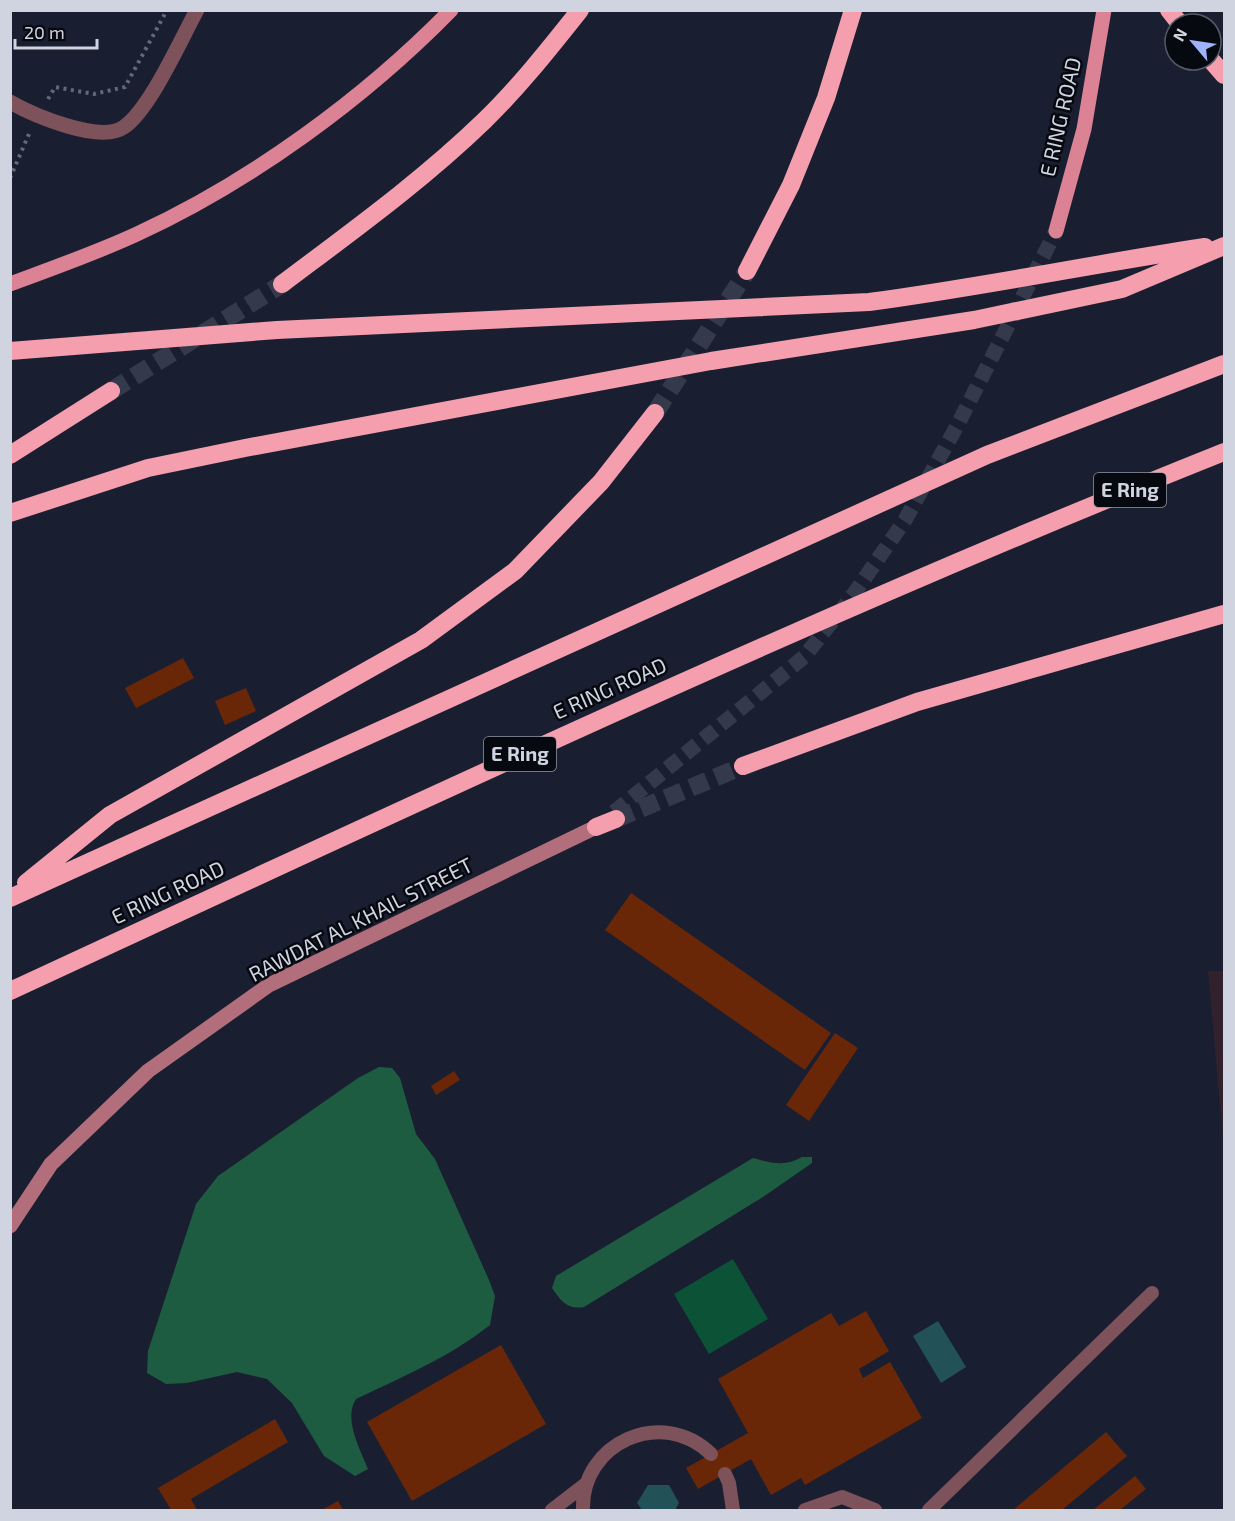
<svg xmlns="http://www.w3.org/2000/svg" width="1235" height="1521" font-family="'Exo 2',sans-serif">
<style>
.industrial{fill:#31212c}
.green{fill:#0c5237}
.forest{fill:#1e5c42}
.water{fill:#225158}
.building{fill:#6a2708}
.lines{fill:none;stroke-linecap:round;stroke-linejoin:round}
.primary-tunnel{stroke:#343a4b;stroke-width:15;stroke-dasharray:15 8;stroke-linecap:butt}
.highway-tunnel{stroke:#343a4b;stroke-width:18;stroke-dasharray:18 9;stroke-linecap:butt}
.path{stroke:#636978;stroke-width:4;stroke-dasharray:3 4.5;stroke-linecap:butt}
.lane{stroke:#7d525a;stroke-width:14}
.street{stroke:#7d525a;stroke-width:15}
.secondary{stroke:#b26e7b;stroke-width:15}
.primary{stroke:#db8394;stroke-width:15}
.highway{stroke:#f49eae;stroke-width:18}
.labels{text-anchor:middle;stroke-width:5;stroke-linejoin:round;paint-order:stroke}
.shield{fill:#070911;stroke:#9397a2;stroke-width:1.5}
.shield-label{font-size:20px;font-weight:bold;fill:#cfd4e0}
.street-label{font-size:21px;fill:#cfd4e0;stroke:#070911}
</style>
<rect width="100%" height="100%" fill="#191f31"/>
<path class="industrial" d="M1208,971H1224V1150Z"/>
<path class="green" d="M733,1259L768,1319L709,1354L674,1294Z"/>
<path class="forest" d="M379,1067L392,1068L400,1078L416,1134L435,1159L489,1280L495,1296L490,1325C450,1357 402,1377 356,1399C343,1419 360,1449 368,1469L355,1476L324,1456L292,1403L267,1379L237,1372L187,1383L166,1384L147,1373L148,1351L196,1204L218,1176L358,1078Z
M802,1157H812V1163L763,1197L584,1307C567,1310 561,1301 552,1288L556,1276L753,1158C770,1163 786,1167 802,1157Z"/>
<path class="water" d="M938,1321L966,1367L941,1383L913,1336Z
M648,1485H669L679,1503L675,1510H642L637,1503Z"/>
<path class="building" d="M183,658L194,678L136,708L125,688Z
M246,688L256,711L225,725L215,701Z
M631,893L831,1033L805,1070L605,930Z
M835,1033L858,1048L809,1121L786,1105Z
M454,1071L460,1080L436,1095L431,1086Z
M866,1311L889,1351L859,1369L863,1378L890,1362L922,1418L805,1485L801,1478L771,1495L751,1459L698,1489L686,1468L748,1433L718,1379L831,1313L839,1326Z
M501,1345L546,1424L412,1501L367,1422Z
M275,1419L288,1442L191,1499L197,1510H171L158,1488Z
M1106,1432L1127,1456L1062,1510H1013Z
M1135,1476L1146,1489L1120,1510H1093Z
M338,1501L343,1510H322Z"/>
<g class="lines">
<path class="primary-tunnel" d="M614,812L804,657L853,595L905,520L957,426L1056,231"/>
<path class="highway-tunnel" d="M111,391L282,284
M655,413L747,271
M616,819L743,766"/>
<path class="path" d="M48,99L55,87L94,94L125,87L167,10
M10,178L29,134"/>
<path class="lane" d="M725,1474L729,1483L733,1510
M552,1510L587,1483
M583,1510C581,1443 662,1406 711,1454
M805,1510L842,1497L875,1510
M929,1510L1152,1293"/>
<path class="street" d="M10,102C33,115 100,144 124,127C150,109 180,41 197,10"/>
<path class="secondary" d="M10,1226L51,1164L148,1071L269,985L596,827"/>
<path class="primary" d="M1056,231L1084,129L1104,10
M10,284C53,268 96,253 137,234C250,182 364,99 451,10"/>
<path class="highway" d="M1169,10L1180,24
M1211,60L1224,75
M747,271L791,185L826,98L853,10
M282,284C351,232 422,181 484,121C519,87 549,49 580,10
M10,351L277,330L869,302C982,287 1093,264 1205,247
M10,455L111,391
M10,513L148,468L245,448L711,361L974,320L1122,289L1224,246
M743,766L917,702L1224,614
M596,827L616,819
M26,883L110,815L421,640L515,571L601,482L655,413
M10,898L987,455L1224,364
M10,991C412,805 813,616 1224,452"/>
</g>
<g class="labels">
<g class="shield">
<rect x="1094" y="473" width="72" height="34" rx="4.5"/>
<rect x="484" y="737" width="72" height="34" rx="4.5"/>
</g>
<g class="shield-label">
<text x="1130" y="497">E Ring</text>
<text x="520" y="761">E Ring</text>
</g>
<g class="street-label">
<text transform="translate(1061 117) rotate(-77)" y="7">E RING ROAD</text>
<text transform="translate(610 689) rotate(-24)" y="7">E RING ROAD</text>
<text transform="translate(168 893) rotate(-25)" y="7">E RING ROAD</text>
<text transform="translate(361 920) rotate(-27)" y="7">RAWDAT AL KHAIL STREET</text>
</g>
</g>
<rect width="1235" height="1521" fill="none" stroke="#cfd4e0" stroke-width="24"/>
<g transform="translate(1193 42) rotate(299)"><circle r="28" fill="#070911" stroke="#575a64" stroke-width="1.5"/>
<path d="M0-4.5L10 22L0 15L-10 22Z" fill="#9fb3fd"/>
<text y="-9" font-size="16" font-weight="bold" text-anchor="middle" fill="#cfd4e0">N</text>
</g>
<path d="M15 39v9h82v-9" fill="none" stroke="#cfd4e0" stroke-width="3"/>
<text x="24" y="39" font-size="18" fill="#cfd4e0" stroke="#070911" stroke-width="4.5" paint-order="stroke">20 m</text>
</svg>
